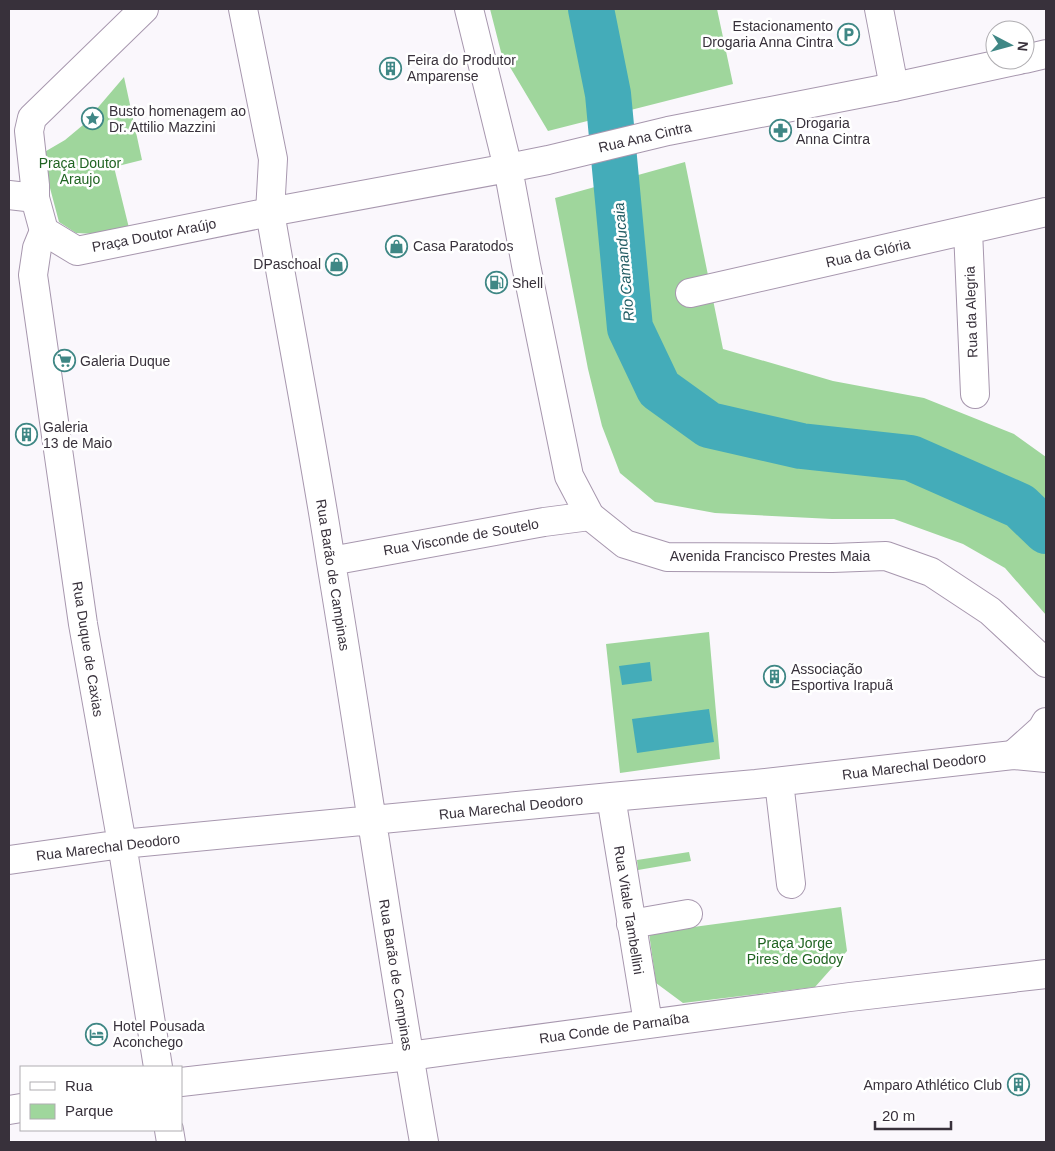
<svg xmlns="http://www.w3.org/2000/svg" width="1055" height="1151" font-family="Helvetica,sans-serif">
<style>
.green{fill:#9fd69c}
.water{fill:#44acb9}
.lines{fill:none;stroke-linecap:round;stroke-linejoin:round}
.river{stroke:#44acb9;stroke-width:46}
.minor-casing{stroke:#a797ae;stroke-width:30}
.tertiary-casing{stroke:#a797ae;stroke-width:30}
.minor{stroke:#fff;stroke-width:28}
.tertiary{stroke:#fff;stroke-width:28}
.labels{text-anchor:middle;stroke-width:5;stroke-linejoin:round;paint-order:stroke}
.poi-label{font-size:14px;fill:#38313b;stroke:#fff;text-anchor:start}
.street-label{font-size:14px;fill:#38313b;stroke:#fff}
.park-label{font-size:14px;fill:#206422;stroke:#fff}
.water-label{font-size:15px;font-style:italic;fill:#245e65;stroke:#fff}
</style>
<rect width="100%" height="100%" fill="#faf7fc"/>
<path class="green" d="M490,9H717L733,84L548,131L501,52Z
M124,77L142,160L114,167L129,228L96,234L76,233L59,222L41,154L65,140L83,125Z
M685,162L723,349L833,381L924,398L1014,434L1046,457V615L1005,568L963,544L894,519H832L715,513L655,502L620,473L602,426L588,369L555,198Z
M709,632L720,759L620,773L606,644Z
M689,852L691,861L638,870L637,860Z
M841,907L847,951L815,987L683,1003L656,983L649,933Z"/>
<path class="water" d="M650,662L652,681L622,685L619,666Z
M709,709L714,742L637,753L632,719Z"/>
<g class="lines">
<path class="river" d="M591,9L608,94L630,328L659,389L709,425L801,446L911,458L1020,506L1046,531"/>
<defs>
<path id="minor" d="M243,9L273,159L270,212C290,329 313,445 331,562C363,755 390,949 424,1142
M879,9L894,87
M968,230L975,394
M44,231L37,248L33,275L83,624L122,844L158,1067
M690,293L1046,212
M331,561L544,522L590,516
M779,782L791,884
M611,797L648,1023
M9,860L122,844L611,797L756,784L1013,755
M631,924L688,914
M181,1082L409,1056L850,997L1046,974
M9,1110L21,1108
M169,1130L171,1142"/>
<path id="tertiary" d="M144,9L32,118L29,131L35,185V198L44,231L77,251L270,212L508,168L548,160L668,131L894,87L1019,60
M469,9L508,168L526,265L569,476L590,516L625,544L667,557L832,558L886,556L931,572L990,611L1046,663
M1025,59L1046,54
M9,195L35,198
M1013,755L1042,729L1046,722
M1013,755L1046,758"/>
</defs>
<use href="#minor" class="minor-casing"/>
<use href="#tertiary" class="tertiary-casing"/>
<use href="#minor" class="minor"/>
<use href="#tertiary" class="tertiary"/>
</g>
<defs>
<symbol id="parking-ring" viewBox="-11 -11 22 22"><circle r="9.5" fill="#fff" stroke="#3f8785" stroke-width="1.5"/><path d="M-3.5-5.5H1a3.5 3.5 0 0 1 0 7H-1V5.5H-3.5ZM-1-3.4V-.6H.8a1.4 1.4 0 0 0 0-2.8Z" fill="#3f8785"/></symbol>
<symbol id="building-ring" viewBox="-11 -11 22 22"><circle r="9.5" fill="#fff" stroke="#3f8785" stroke-width="1.5"/><path d="M-4-6H4V6H1V3H-1V6H-4ZM-2.5-4.3h1.7v1.8h-1.7ZM.8-4.3h1.7v1.8H.8ZM-2.5-1h1.7V.8h-1.7ZM.8-1h1.7V.8H.8Z" fill="#3f8785"/></symbol>
<symbol id="sight-ring" viewBox="-11 -11 22 22"><circle r="9.5" fill="#fff" stroke="#3f8785" stroke-width="1.5"/><path d="M0-6L1.8-2.2L6-1.7L2.9 1.2L3.7 5.4L0 3.3L-3.7 5.4L-2.9 1.2L-6-1.7L-1.8-2.2Z" fill="#3f8785"/></symbol>
<symbol id="pharmacy-ring" viewBox="-11 -11 22 22"><circle r="9.5" fill="#fff" stroke="#3f8785" stroke-width="1.5"/><path d="M-2-6h4v4h4v4h-4v4h-4v-4h-4v-4h4Z" fill="#3f8785"/></symbol>
<symbol id="shop-ring" viewBox="-11 -11 22 22"><circle r="9.5" fill="#fff" stroke="#3f8785" stroke-width="1.5"/><path d="M-5-2.5h2.3a2.7 3.5 0 0 1 5.4 0H5L5.5 6h-11ZM-1.5-2.5h3a1.5 2.3 0 0 0-3 0Z" fill="#3f8785"/></symbol>
<symbol id="fuel-ring" viewBox="-11 -11 22 22"><circle r="9.5" fill="#fff" stroke="#3f8785" stroke-width="1.5"/><path d="M-5.5-6h7V0h2V4h1.3V-2.5L3-4.5l.8-.8L6-3V5H2.5V1h-1V6h-7ZM-4.2-4.7v3.2H.2V-4.7Z" fill="#3f8785"/></symbol>
<symbol id="supermarket-ring" viewBox="-11 -11 22 22"><circle r="9.5" fill="#fff" stroke="#3f8785" stroke-width="1.5"/><path d="M-6-5.5h2.5l.6 2H6L4.5 2H-2.5L-4.4-4H-6ZM-1.5 3.2a1.3 1.3 0 1 0 .1 0ZM3 3.2a1.3 1.3 0 1 0 .1 0Z" fill="#3f8785"/></symbol>
<symbol id="hotel-ring" viewBox="-11 -11 22 22"><circle r="9.5" fill="#fff" stroke="#3f8785" stroke-width="1.5"/><path d="M-6-4.5h1.5V1H6V5H4.5V3h-9V5H-6ZM-4 0a1.8 1.8 0 1 1 3.6 0ZM.5 0V-2.5h3Q6-2.5 6 0Z" fill="#3f8785"/></symbol>
</defs>
<g fill-rule="evenodd">
<use href="#parking-ring" x="836" y="22" width="25" height="25"/>
<use href="#building-ring" x="378" y="56" width="25" height="25"/>
<use href="#sight-ring" x="80" y="106" width="25" height="25"/>
<use href="#pharmacy-ring" x="768" y="118" width="25" height="25"/>
<use href="#shop-ring" x="384" y="234" width="25" height="25"/>
<use href="#shop-ring" x="324" y="252" width="25" height="25"/>
<use href="#fuel-ring" x="484" y="270" width="25" height="25"/>
<use href="#supermarket-ring" x="52" y="348" width="25" height="25"/>
<use href="#building-ring" x="14" y="422" width="25" height="25"/>
<use href="#building-ring" x="762" y="664" width="25" height="25"/>
<use href="#hotel-ring" x="84" y="1022" width="25" height="25"/>
<use href="#building-ring" x="1006" y="1072" width="25" height="25"/>
</g>
<g class="labels">
<g class="poi-label">
<text x="833" y="31" text-anchor="end">Estacionamento<tspan x="833" dy="16">Drogaria Anna Cintra</tspan></text>
<text x="407" y="65">Feira do Produtor<tspan x="407" dy="16">Amparense</tspan></text>
<text x="109" y="116">Busto homenagem ao<tspan x="109" dy="16">Dr. Attilio Mazzini</tspan></text>
<text x="796" y="128">Drogaria<tspan x="796" dy="16">Anna Cintra</tspan></text>
<text x="413" y="251">Casa Paratodos</text>
<text x="321" y="269" text-anchor="end">DPaschoal</text>
<text x="512" y="288">Shell</text>
<text x="80" y="366">Galeria Duque</text>
<text x="43" y="432">Galeria<tspan x="43" dy="16">13 de Maio</tspan></text>
<text x="791" y="674">Associação<tspan x="791" dy="16">Esportiva Irapuã</tspan></text>
<text x="113" y="1031">Hotel Pousada<tspan x="113" dy="16">Aconchego</tspan></text>
<text x="1002" y="1090" text-anchor="end">Amparo Athlético Club</text>
</g>
<g class="street-label">
<text transform="translate(645 137) rotate(-13)" y="5">Rua Ana Cintra</text>
<text transform="translate(154 235) rotate(-11)" y="5">Praça Doutor Araújo</text>
<text transform="translate(868 253) rotate(-13)" y="5">Rua da Glória</text>
<text transform="translate(971 312) rotate(-92)" y="5">Rua da Alegria</text>
<text transform="translate(461 537) rotate(-10)" y="5">Rua Visconde de Soutelo</text>
<text x="770" y="561">Avenida Francisco Prestes Maia</text>
<text transform="translate(333 575) rotate(81)" y="5">Rua Barão de Campinas</text>
<text transform="translate(88 649) rotate(81)" y="5">Rua Duque de Caxias</text>
<text transform="translate(914 766) rotate(-7)" y="5">Rua Marechal Deodoro</text>
<text transform="translate(511 807) rotate(-6)" y="5">Rua Marechal Deodoro</text>
<text transform="translate(108 847) rotate(-7)" y="5">Rua Marechal Deodoro</text>
<text transform="translate(629 910) rotate(81)" y="5">Rua Vitale Tambellini</text>
<text transform="translate(396 975) rotate(81)" y="5">Rua Barão de Campinas</text>
<text transform="translate(614 1028) rotate(-8)" y="5">Rua Conde de Parnaíba</text>
</g>
<g class="park-label">
<text x="80" y="168">Praça Doutor<tspan x="80" dy="16">Araujo</tspan></text>
<text x="795" y="948">Praça Jorge<tspan x="795" dy="16">Pires de Godoy</tspan></text>
</g>
<g class="water-label">
<text transform="translate(624 262) rotate(-95)" y="5">Rio Camanducaia</text>
</g>
</g>
<rect width="1055" height="1151" fill="none" stroke="#38313b" stroke-width="20"/>
<rect x="20" y="1066" width="162" height="65" fill="#ffffff" stroke="#afadb1"/>
<rect x="30" y="1082" width="25" height="8" fill="#ffffff" stroke="#afadb1"/>
<text x="65" y="1091" font-size="15" fill="#38313b">Rua</text>
<rect x="30" y="1104" width="25" height="15" fill="#9fd69c" stroke="#afadb1"/>
<text x="65" y="1116" font-size="15" fill="#38313b">Parque</text>
<g transform="translate(1010 45) rotate(96)"><circle r="24" fill="#ffffff" stroke="#afadb1"/>
<path d="M0-4L9 19L0 12L-9 19Z" fill="#3f8785"/>
<text y="-8" font-size="14" font-weight="bold" text-anchor="middle" fill="#38313b">N</text>
</g>
<path d="M875 1121v8h76v-8" fill="none" stroke="#38313b" stroke-width="2.5"/>
<text x="882" y="1121" font-size="15" fill="#38313b" stroke="#ffffff" stroke-width="4" paint-order="stroke">20 m</text>
</svg>
